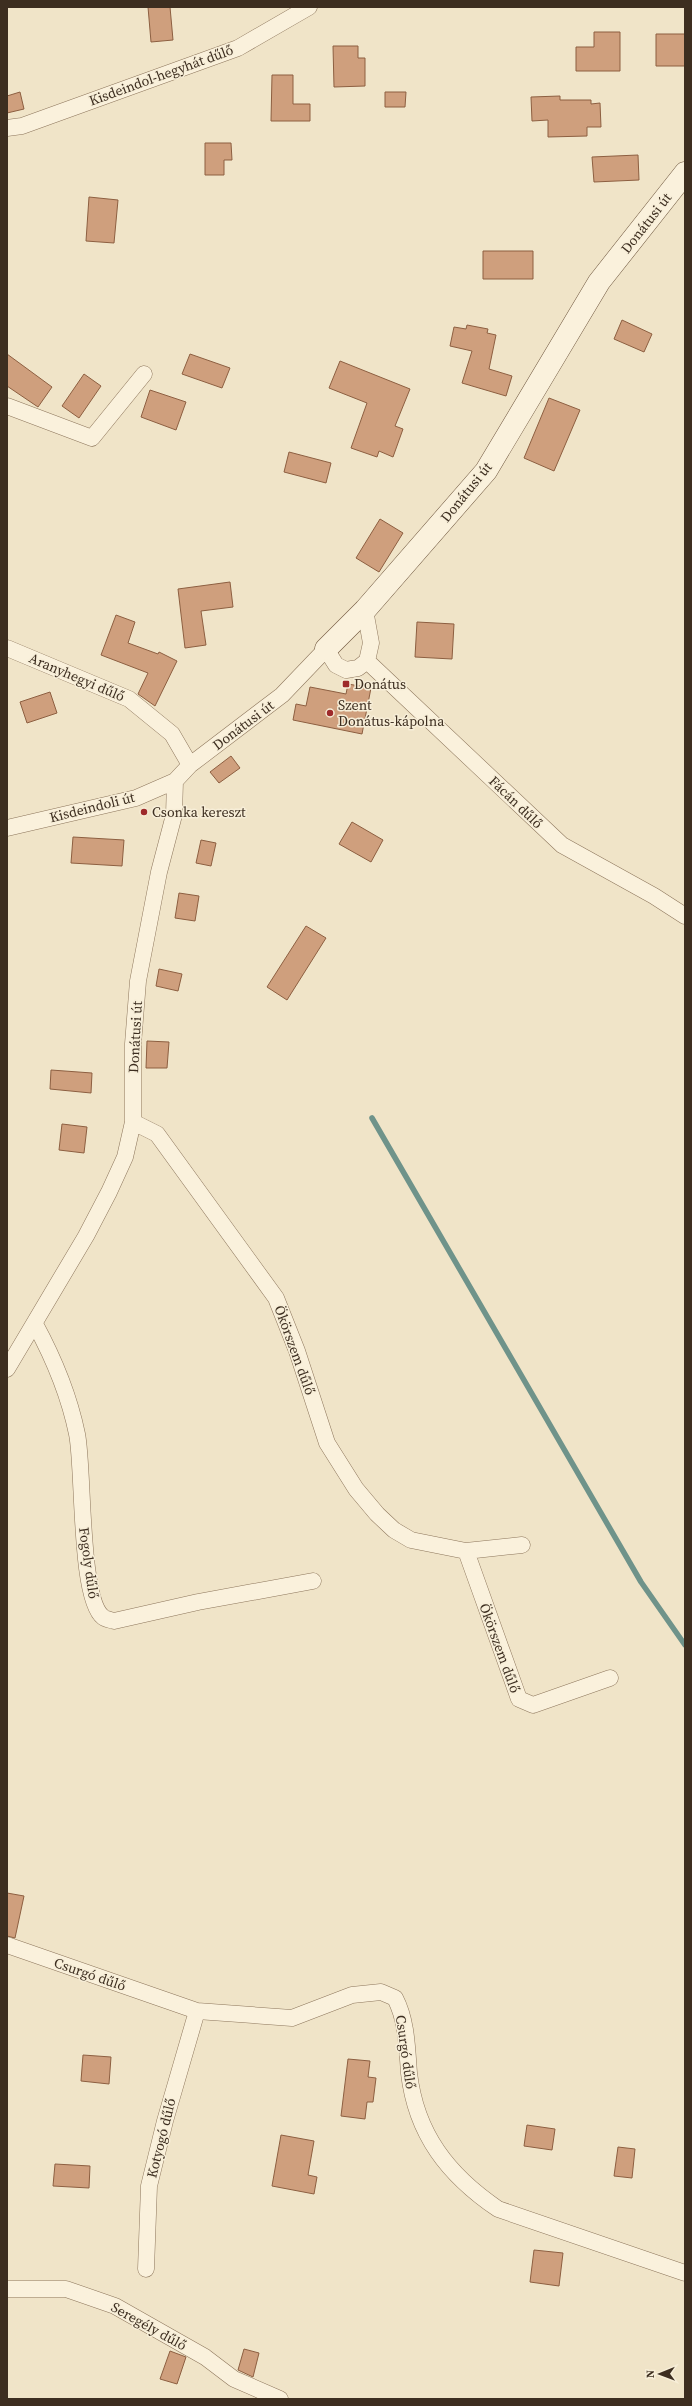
<svg xmlns="http://www.w3.org/2000/svg" width="692" height="2406" font-family="'Source Serif 4',serif">
<style>
.lines{fill:none;stroke-linecap:round;stroke-linejoin:round}
.stream{stroke:#6f938a;stroke-width:5.5}
.building{fill:#cf9f7d;stroke:#8d5f41}
.street-casing{stroke:#8d765c;stroke-width:17}
.secondary-casing{stroke:#6f573f;stroke-width:23}
.street{stroke:#faf1dc;stroke-width:16}
.secondary{stroke:#faf1dc;stroke-width:22}
.poi-dot{fill:#9e2a2b;stroke:#f7eed8;stroke-width:1.5}
.labels{text-anchor:middle;stroke-width:3;stroke-linejoin:round;paint-order:stroke}
.street-label{font-size:14px;fill:#3d2e20;stroke:#f7eed8}
.poi-label{font-size:14px;fill:#3d2e20;stroke:#f7eed8;text-anchor:start}
</style>
<rect width="100%" height="100%" fill="#f0e4c8"/>
<g class="lines">
<path class="stream" d="M372,1118L641,1582L685,1645"/>
</g>
<path class="building" d="M148,7H170L173,40L151,42Z
M594,32H620V71H576V47H594Z
M656,34H685V66H656Z
M333,46H358V58H365V86L334,87Z
M272,75H293V104H310V121H271Z
M20,92L24,109L7,113V96Z
M385,92H406L405,107H385Z
M560,96V100H591V104L600,103L601,127H587V136L548,137V120L532,121L531,97Z
M205,143H231L232,160H224V175H205Z
M638,155L639,180L594,182L592,157Z
M89,197L118,200L114,243L86,241Z
M483,251H533V279H483Z
M622,320L652,334L644,352L614,339Z
M467,325L488,329L487,333L496,335L489,369L512,376L506,396L462,383L472,351L450,346L454,327L466,329Z
M7,354L52,387L38,407L7,386Z
M190,354L230,368L222,388L182,374Z
M340,361L410,389L395,426L403,429L393,457L379,451L377,457L351,448L367,403L329,388Z
M84,374L101,386L79,418L62,406Z
M150,390L186,402L176,430L141,417Z
M549,398L580,410L554,471L524,458Z
M289,452L331,463L326,483L284,472Z
M380,519L403,533L379,572L356,558Z
M230,582L233,607L201,611L206,645L185,648L178,589Z
M116,615L135,622L128,643L158,654L159,652L177,661L155,706L138,694L148,673L101,655Z
M417,622L454,624L452,659L415,657Z
M348,684L371,688L362,734L293,720L296,704L306,706L310,687L346,694Z
M50,692L57,713L27,723L20,702Z
M231,756L240,768L219,783L210,772Z
M352,822L383,840L371,862L339,844Z
M73,837L124,840L122,866L71,863Z
M201,840L216,843L211,866L196,863Z
M179,893L199,896L195,921L175,918Z
M306,926L326,938L287,1000L267,987Z
M159,969L182,974L178,991L156,986Z
M147,1041L169,1042L167,1068H146Z
M51,1070L92,1073L91,1093L50,1089Z
M62,1124L87,1127L84,1153L59,1150Z
M7,1893L24,1896L15,1938L7,1936Z
M83,2055L111,2057L109,2084L81,2081Z
M348,2059L370,2061L368,2077L376,2078L373,2102H367L365,2119L341,2116Z
M527,2125L555,2129L552,2150L524,2146Z
M281,2135L314,2141L308,2175L317,2177L314,2194L272,2186Z
M618,2147L635,2149L632,2178L614,2176Z
M55,2164L90,2166L89,2188L53,2186Z
M534,2250L563,2253L559,2286L530,2282Z
M244,2349L259,2353L253,2377L238,2370Z
M170,2351L186,2357L177,2384L160,2379Z"/>
<g class="lines">
<defs>
<path id="street" d="M7,128L22,126L238,48L309,7
M7,406L92,438L144,374
M7,648L129,699L172,734L190,765
M367,661L562,845L654,896L685,916
M7,828L136,798L175,781
M133,1122L157,1134L276,1298L297,1351L327,1443L356,1489L377,1514L394,1530L411,1540L466,1551L522,1545
M35,1324C54,1359 69,1395 77,1434C84,1467 79,1599 103,1617C105,1619 111,1620 114,1621L198,1602L313,1581
M7,1369L86,1236L109,1192L125,1157L133,1122V1044L138,981L159,872L174,815L175,781L190,765L282,695L326,649L336,665L346,670L358,668L367,661L371,643L365,610
M466,1551L519,1699L533,1705L610,1678
M7,1945L197,2011L292,2018L352,1995L381,1992L395,1998C407,2021 407,2048 409,2073C416,2134 448,2175 498,2209L685,2273
M146,2269L149,2186L165,2121L197,2011
M7,2289H66L115,2306L205,2357L234,2379L280,2399"/>
<path id="secondary" d="M326,649L365,610L486,471L599,282L685,173"/>
</defs>
<use href="#street" class="street-casing"/>
<use href="#secondary" class="secondary-casing"/>
<use href="#street" class="street"/>
<use href="#secondary" class="secondary"/>
</g>
<g class="poi-dot">
<rect x="342" y="680" width="8" height="8" rx="2"/>
<circle cx="330" cy="713" r="4"/>
<circle cx="144" cy="812" r="4"/>
</g>
<g class="labels">
<g class="street-label">
<text transform="translate(161 75) rotate(-20)" y="5">Kisdeindol-hegyhát dűlő</text>
<text transform="translate(646 223) rotate(-52)" y="5">Donátusi út</text>
<text transform="translate(466 492) rotate(-51)" y="5">Donátusi út</text>
<text transform="translate(77 677) rotate(23)" y="5">Aranyhegyi dűlő</text>
<text transform="translate(243 725) rotate(-37)" y="5">Donátusi út</text>
<text transform="translate(516 802) rotate(44)" y="5">Fácán dűlő</text>
<text transform="translate(92 807) rotate(-14)" y="5">Kisdeindoli út</text>
<text transform="translate(135 1037) rotate(-87)" y="5">Donátusi út</text>
<text transform="translate(295 1350) rotate(70)" y="5">Ökörszem dűlő</text>
<text transform="translate(89 1563) rotate(82)" y="5">Fogoly dűlő</text>
<text transform="translate(500 1648) rotate(70)" y="5">Ökörszem dűlő</text>
<text transform="translate(90 1974) rotate(19)" y="5">Csurgó dűlő</text>
<text transform="translate(406 2052) rotate(82)" y="5">Csurgó dűlő</text>
<text transform="translate(161 2138) rotate(-76)" y="5">Kotyogó dűlő</text>
<text transform="translate(149 2326) rotate(29)" y="5">Seregély dűlő</text>
</g>
<g class="poi-label">
<text x="354" y="689">Donátus</text>
<text x="338" y="710">Szent<tspan x="338" dy="16">Donátus-kápolna</tspan></text>
<text x="152" y="817">Csonka kereszt</text>
</g>
</g>
<rect width="692" height="2406" fill="none" stroke="#3d2e20" stroke-width="16"/>
<g transform="translate(660 2374) rotate(269)" stroke="#f7eed8" stroke-width="3" paint-order="stroke">
<path d="M0-3L7 15L0 10L-7 15Z" fill="#3d2e20"/>
<text y="-6" font-size="11" font-weight="bold" text-anchor="middle" fill="#3d2e20">N</text>
</g>
</svg>
